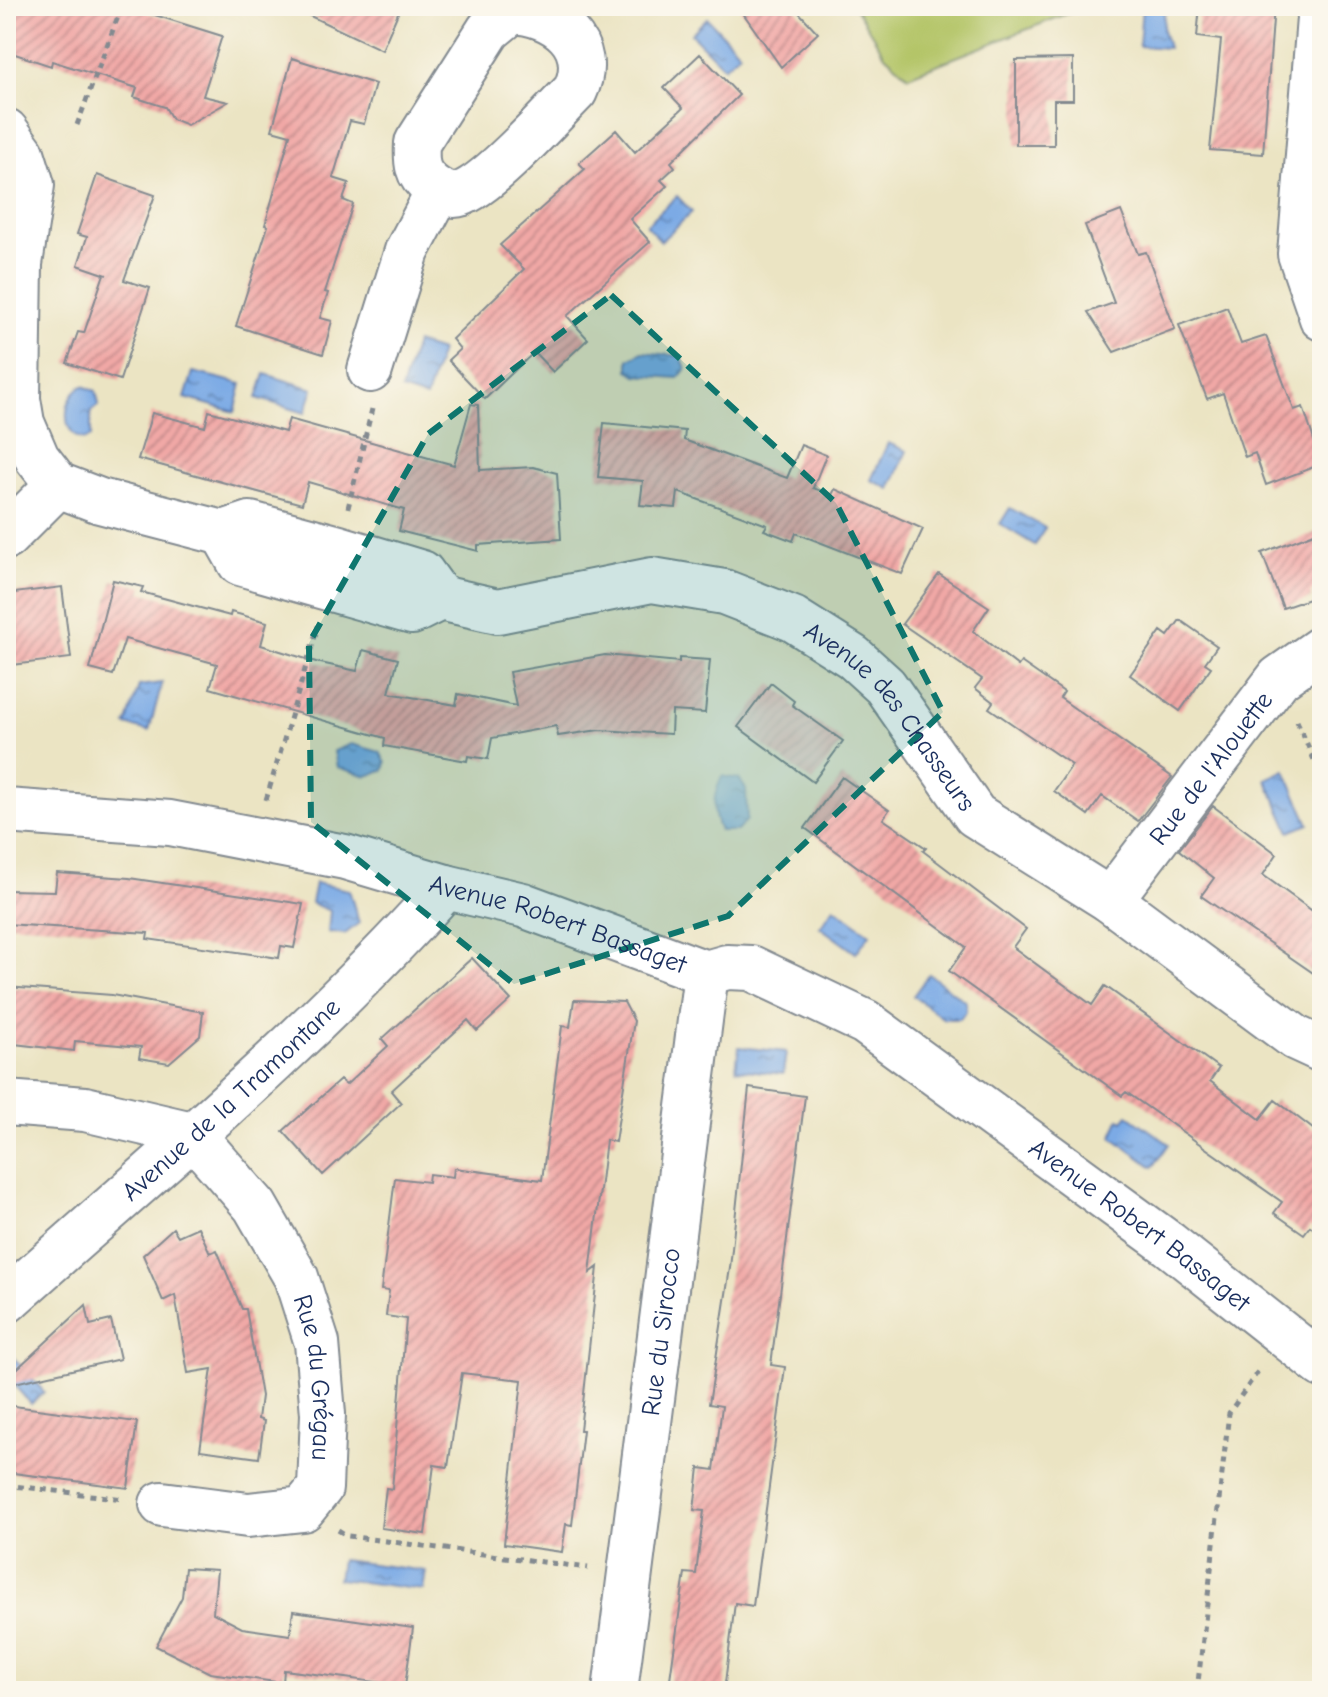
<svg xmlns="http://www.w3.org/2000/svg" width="1328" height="1697" font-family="'Comic Neue',sans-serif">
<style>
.pitch{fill:#b4c568;stroke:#687a63;stroke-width:2}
.water{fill:url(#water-ripples);stroke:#4c6ca2;stroke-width:2}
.building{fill:url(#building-hatch)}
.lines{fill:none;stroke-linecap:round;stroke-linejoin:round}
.minor-casing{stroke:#838a90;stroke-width:48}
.path{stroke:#838a90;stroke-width:5;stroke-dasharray:6 6;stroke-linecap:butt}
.minor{stroke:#fff;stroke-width:44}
.marked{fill:#0f766e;fill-opacity:0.2;stroke:#0f766e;stroke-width:6;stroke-dasharray:16 10;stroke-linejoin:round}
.labels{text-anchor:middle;stroke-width:6;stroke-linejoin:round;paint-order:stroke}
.street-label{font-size:26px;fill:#1b2f5e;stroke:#fbf7ec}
</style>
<defs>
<pattern id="water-ripples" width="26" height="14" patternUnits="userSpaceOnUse" patternTransform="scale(2)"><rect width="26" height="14" fill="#7caae5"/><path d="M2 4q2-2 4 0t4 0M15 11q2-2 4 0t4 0" fill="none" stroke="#658bbd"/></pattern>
<pattern id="building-hatch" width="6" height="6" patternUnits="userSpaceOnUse" patternTransform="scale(2)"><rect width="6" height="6" fill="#f1a8a6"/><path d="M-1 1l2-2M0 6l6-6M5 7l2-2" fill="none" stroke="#c2898a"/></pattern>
</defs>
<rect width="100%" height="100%" fill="#fbf7ec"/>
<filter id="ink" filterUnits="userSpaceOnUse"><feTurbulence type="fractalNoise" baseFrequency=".0125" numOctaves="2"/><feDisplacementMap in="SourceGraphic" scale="16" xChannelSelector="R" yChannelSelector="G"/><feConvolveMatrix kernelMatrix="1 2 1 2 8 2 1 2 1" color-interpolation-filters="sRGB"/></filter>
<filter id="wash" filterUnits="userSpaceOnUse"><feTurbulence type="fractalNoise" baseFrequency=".006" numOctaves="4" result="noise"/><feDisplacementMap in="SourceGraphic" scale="32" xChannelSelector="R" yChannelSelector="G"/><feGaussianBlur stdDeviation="1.8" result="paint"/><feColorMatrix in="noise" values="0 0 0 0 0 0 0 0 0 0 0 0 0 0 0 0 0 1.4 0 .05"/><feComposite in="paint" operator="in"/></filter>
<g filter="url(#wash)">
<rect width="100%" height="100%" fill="#ebe4c3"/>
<path class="pitch" d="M854,6H1087L908,76L885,55Z"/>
<path class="water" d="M1142,6H1165L1163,30L1168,48L1139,46Z
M707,18L740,53L724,67L691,34Z
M677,196L692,212L661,241L646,225Z
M416,343L441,351L426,398L401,390Z
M642,352L681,356L686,369L678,378L636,375L629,370V359Z
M193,372L242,384L235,412L185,398Z
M265,374L313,389L305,413L257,398Z
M83,386L96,391L99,405L91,411V437L85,440C60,437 62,395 83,386Z
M888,443L907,451L890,489L871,480Z
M1010,508L1045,528L1035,545L1000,524Z
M162,683L149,731L126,725L139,686Z
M351,744L380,752L386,763L384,770L367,776L337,767L334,751Z
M1285,770L1309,824L1290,832L1266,779Z
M722,776L739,779L746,789L747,820L737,831H720C711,811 713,795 722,776Z
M315,883L349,890L359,923L345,934L328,932L330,911L311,903Z
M834,907L870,934L856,953L820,927Z
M929,974L966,1002V1011L960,1019H944L913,996Z
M739,1047L786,1052L783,1074L736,1069Z
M1128,1115L1169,1144L1153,1167L1112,1137L1119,1119L1123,1121Z
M12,1356L44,1392L31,1404L6,1376V1362Z
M341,1560L426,1571L423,1590L338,1579Z"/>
<g id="blocks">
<path class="building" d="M6,6H126L222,36L203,96L228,102L187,125L172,119L165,107L134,97L137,88L52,61L51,66L6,51Z
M289,6H401L382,50Z
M738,6H793L818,33L781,67Z
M1200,6H1274L1263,154L1210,150L1221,40L1197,37Z
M700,54L739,95L671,162L675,167L661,180L667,186L630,219L650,242L567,316L588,339L553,372L534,352L485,399L448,360L460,349L452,339L524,269L500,245L585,169L579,163L616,130L635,152L683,108L664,88Z
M292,58L375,84L364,124L350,121L333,178L349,183L343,200L353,204L325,292L328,293L320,318L332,321L323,354L236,326L268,226L265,225L290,135L272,130Z
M1073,59V100H1054V145H1016V60Z
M97,175L155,195L124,280L150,288L120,380L67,363L78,332L84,333L104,274L107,275L78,265L87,237L77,234Z
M1121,211L1138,254L1146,252L1175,329L1114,352L1088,312L1114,303L1085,225Z
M1227,307L1241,344L1266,336L1294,410L1303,407L1322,464L1266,485L1255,453L1245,457L1223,393L1207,399L1179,325Z
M471,404L478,405L480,470L533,467L557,473L561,539L478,545V551L399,531L404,510L308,482L302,504L138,459L152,413L205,427L209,411L285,432L289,419L454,465Z
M604,423L685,431L684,440L787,478L801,445L826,455L813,488L832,495L835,489L923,529L902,574L796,533L793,541L764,530L767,525L678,492L676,508L640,505L643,481L598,477Z
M1322,530V588L1310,592L1312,598L1283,608L1262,553Z
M939,574L989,607L973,631L1018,666L1021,662L1064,692L1060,698L1172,777L1138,821L1102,796L1088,815L1054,791L1072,765L989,708L993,702L975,688L982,679L902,624Z
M113,580L143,587L141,592L230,616L231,612L267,622L261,645L316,662L357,671L363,650L398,659L389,693L456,705L458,694L516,706L509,672L605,655L679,662V658L710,660L705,713L672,711L671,734L599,730L558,736L556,726L492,738L488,759L468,756L467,761L384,746L385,738L210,688L217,664L125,639L113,675L90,669Z
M62,587L71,658L12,665L6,594Z
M1180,620L1217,646L1205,663L1211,667L1180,711L1130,675L1161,631L1168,636Z
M771,683L794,701L792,705L843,741L813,782L738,727Z
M842,777L889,810L883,819L926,848L923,851L1026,929L1013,947L1092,1005L1105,986L1219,1068L1210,1081L1260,1119L1275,1100L1322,1136V1235L1310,1226L1304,1234L1274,1213L1282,1202L1126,1092L1122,1096L949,971L966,947L805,828Z
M1213,806L1277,854L1263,875L1322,918V979L1201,896L1214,878L1179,850Z
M57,873L129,878L303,904L294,948L281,946L279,958L147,939L148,933L6,924V890L55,891Z
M472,958L511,1000L477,1031L468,1020L391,1091L401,1103L323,1175L283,1131L340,1080L346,1085L388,1046L382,1039Z
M6,987L112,995L203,1012L200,1036L169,1063L139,1058L141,1047L75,1041L74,1051L6,1043Z
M574,1000L624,1002L634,1021L615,1142L606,1140L590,1273L598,1267L580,1430H583L572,1525L566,1524L562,1552L504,1544L522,1380L462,1373L448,1467L434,1465L425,1534L381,1528L386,1488L392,1489L406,1319L386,1316L389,1291L381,1290L395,1178L428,1182L429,1174L453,1177L454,1168L542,1180L562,1026L570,1027Z
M749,1088L805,1096L771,1365L785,1367L753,1606L735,1603L724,1691H711L669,1686L685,1573L696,1574L704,1511L694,1510L699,1468L714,1470L722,1406L709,1404L730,1268Z
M198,1227L210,1253L217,1250L242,1309H246L261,1396L258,1419L264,1421L259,1458L200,1450L212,1369L188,1373L175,1295L163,1301L143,1255L173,1228L178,1236Z
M86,1305L90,1325L111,1320L120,1359L6,1385V1379Z
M6,1405L137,1422L128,1488L6,1472Z
M185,1568L217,1570L213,1613L242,1628L290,1635L293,1611L413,1628L405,1686L284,1670L283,1683L210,1673L156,1646L182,1597Z"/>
</g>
</g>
<g filter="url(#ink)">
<use href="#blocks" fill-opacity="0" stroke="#838a90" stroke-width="2"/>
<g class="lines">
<defs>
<g id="minor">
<path d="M1320,6L1300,254L1322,318"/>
<path d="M512,11C555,13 597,44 575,91C551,115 489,185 460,194C452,197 439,192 432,186C416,174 416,162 417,143L489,30Z"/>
<path d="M6,131L22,153L32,185L20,264L18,399L22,423L37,458L58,485L100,501L223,533L250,524L339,548L422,573L440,598"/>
<path d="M370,370L407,251L438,192"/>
<path id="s1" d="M223,533L240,563L412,612L440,598L498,611L652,580L724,592L793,619L853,657L885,686L975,815L1110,900L1296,1038L1322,1050"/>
<path d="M6,537L58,485"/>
<path id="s2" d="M6,811L170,823L345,857L446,887L523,905L706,973L727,967L751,968L865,1022L1169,1244L1322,1365"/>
<path id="s3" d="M1110,900L1279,678L1322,648"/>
<path id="s4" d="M6,1103L85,1109L192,1134L255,1206L296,1277L317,1343L323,1414L320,1488L303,1509L248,1515L162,1504"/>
<path id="s5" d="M6,1301C156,1167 312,1037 446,887"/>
<path id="s6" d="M615,1691L706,973"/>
</g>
</defs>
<use href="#minor" class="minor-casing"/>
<path class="path" d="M77,125L122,6
M348,508L372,409
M1297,721L1322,778
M266,800L318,626
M6,1485L124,1499
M338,1530L348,1536L588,1568
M1197,1691L1229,1413L1261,1367"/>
<use href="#minor" class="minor"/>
</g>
</g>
<path class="marked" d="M611,295L836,503L943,712L728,916L514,984L311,822L309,643L428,434Z"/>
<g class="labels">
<g class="street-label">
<text dy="9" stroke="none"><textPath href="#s1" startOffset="748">Avenue des Chasseurs</textPath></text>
<text dy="9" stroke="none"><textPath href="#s3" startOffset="166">Rue de l'Alouette</textPath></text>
<text dy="9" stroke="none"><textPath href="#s2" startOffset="566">Avenue Robert Bassaget</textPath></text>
<text dy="9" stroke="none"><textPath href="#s5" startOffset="302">Avenue de la Tramontane</textPath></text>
<text dy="9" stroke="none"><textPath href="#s2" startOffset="1236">Avenue Robert Bassaget</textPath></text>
<text dy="9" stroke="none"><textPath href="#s6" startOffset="362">Rue du Sirocco</textPath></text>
<text dy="9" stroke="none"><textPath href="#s4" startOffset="470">Rue du Grégau</textPath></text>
</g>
</g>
<rect width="1328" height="1697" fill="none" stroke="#fbf7ec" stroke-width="32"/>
</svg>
